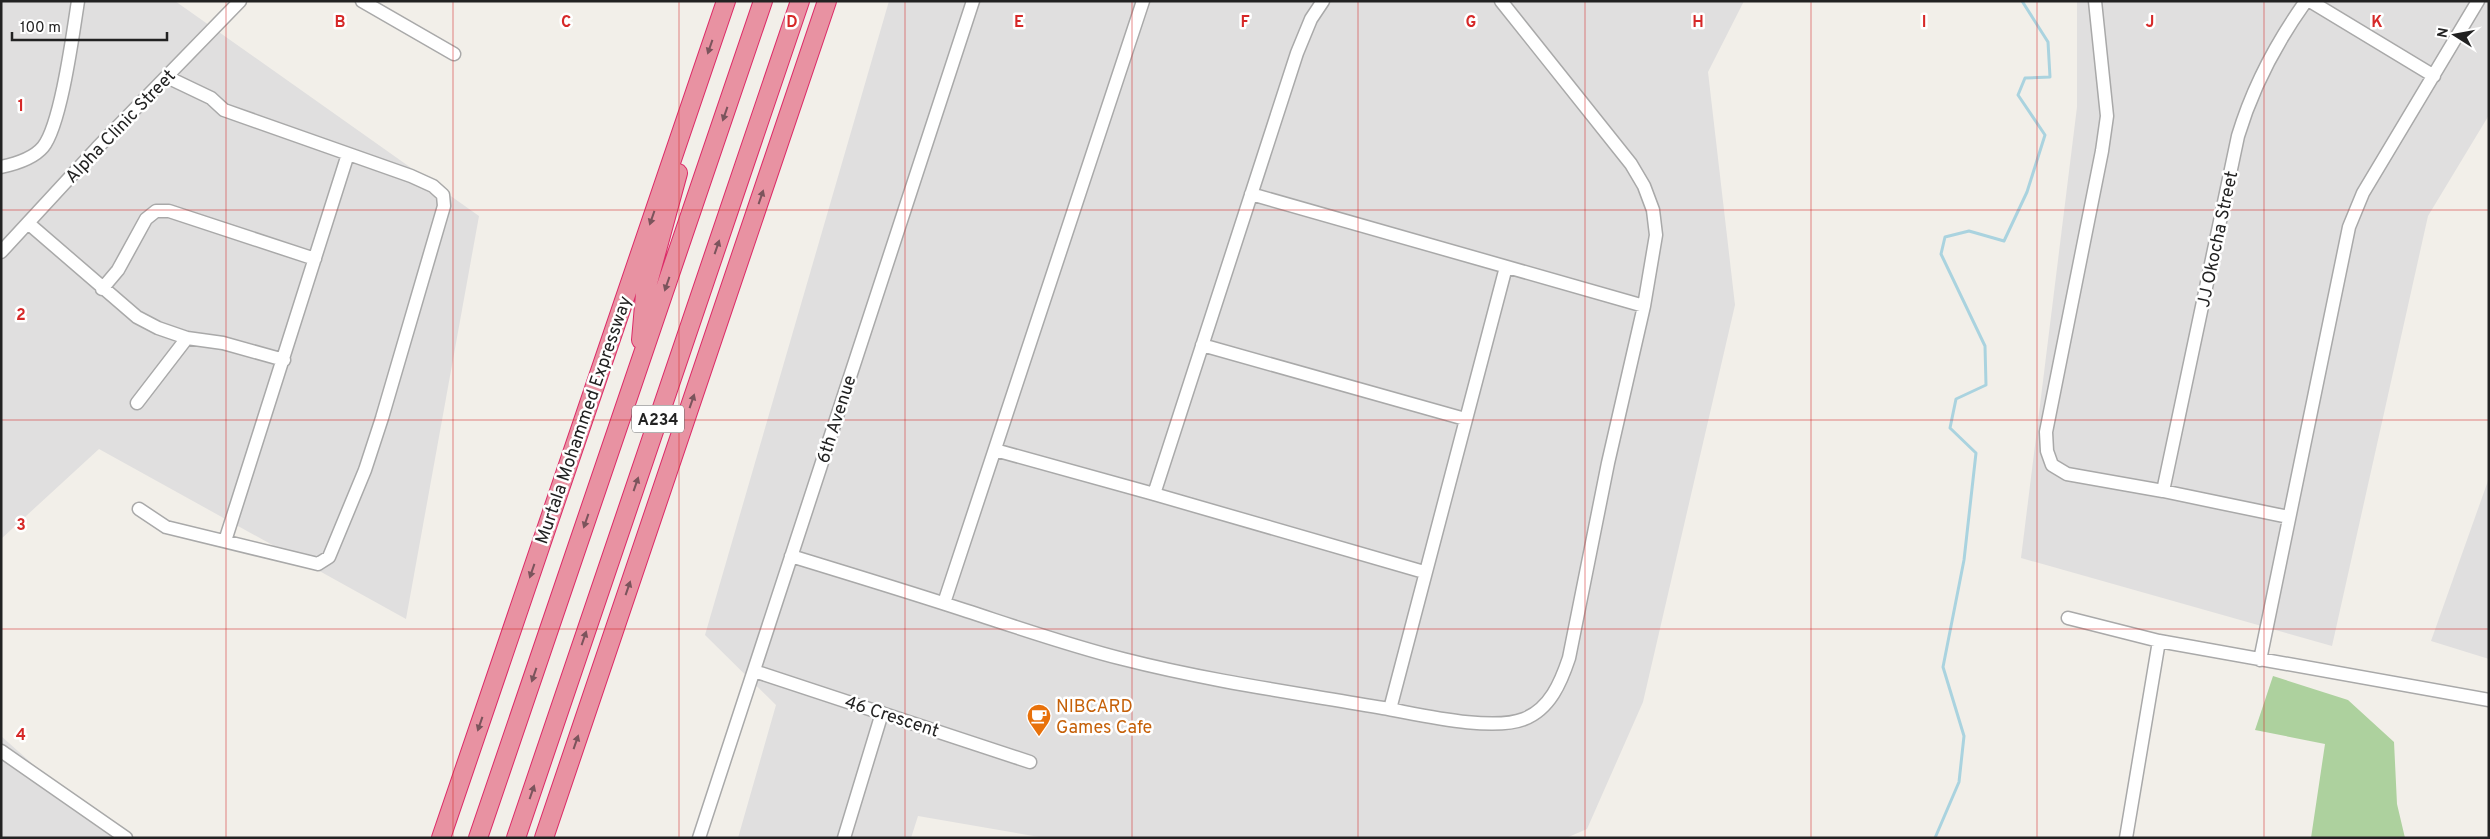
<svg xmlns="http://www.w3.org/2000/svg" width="2490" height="839" font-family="Overpass,sans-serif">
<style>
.residential{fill:#e0dfdf}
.forest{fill:#add19e}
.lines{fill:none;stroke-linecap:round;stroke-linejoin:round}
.stream{stroke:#aad3df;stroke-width:3}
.minor-casing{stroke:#a9a9a9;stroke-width:15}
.highway-casing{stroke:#dc2a67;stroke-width:20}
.minor{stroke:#fff;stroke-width:12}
.highway{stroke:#e892a2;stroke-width:18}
.oneway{fill:#7b545c}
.grid{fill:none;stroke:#d62828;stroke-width:1;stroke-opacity:0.55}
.labels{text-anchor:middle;stroke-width:5;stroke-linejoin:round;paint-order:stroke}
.shield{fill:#fff;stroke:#646464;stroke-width:1}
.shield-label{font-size:16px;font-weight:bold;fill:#222}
.street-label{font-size:18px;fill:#222;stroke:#fff}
.food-label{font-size:18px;fill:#c56008;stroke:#fff;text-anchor:start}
.grid-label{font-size:16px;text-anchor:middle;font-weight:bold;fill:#d62828;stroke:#fff;stroke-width:5;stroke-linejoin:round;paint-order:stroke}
</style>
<rect width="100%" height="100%" fill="#f2efe9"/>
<path class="residential" d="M1,1H175L479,216L406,619L99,449L1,539Z
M889,1H1744L1708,72L1735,305L1643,702L1587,829L1566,838H1045L918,816L911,838H738L776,705L705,635Z
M2077,1H2489V115L2428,216L2332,646L2021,558L2077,107Z
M2489,478V659L2431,641Z
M1,736L116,838H1Z"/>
<path class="forest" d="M2273,676L2348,700L2394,742L2397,804L2405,838H2311L2325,744L2255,730Z"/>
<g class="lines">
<path class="stream" d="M1935,838L1959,782L1964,736L1943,667L1964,560L1976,453L1950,428L1956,399L1986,385L1985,346L1941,254L1945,237L1969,231L2004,241L2027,192L2045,135L2018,95L2025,78L2050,77L2048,42L2022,1"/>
<defs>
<path id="minor" d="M362,1L454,54
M2095,1L2107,116L2102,151L2046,432L2047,451L2052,465L2067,474L2163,491L2288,517
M2310,1L2434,76
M1,167C15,164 33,159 43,147C61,125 73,33 78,1
M1251,194L1644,306
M28,223L137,317L158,328L187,338L223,343L284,360
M1,252L97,148L240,1
M102,289L118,270L146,219L156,211H169L315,259
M1202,345L1465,419
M137,403L187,338
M995,450L1154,494L1424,572
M2163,491L2238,136C2253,86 2276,43 2306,1
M1154,494L1297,53L1311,19L1323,1
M139,509L166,527L318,564L329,557L365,470L382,418L444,206L443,195L433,186L411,176L224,110L211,98L167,77
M225,541L348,154
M791,556C850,574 909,592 967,611C1019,628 1071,646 1123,659C1209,681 1296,693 1383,708C1418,714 1491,732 1524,719C1550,709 1561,682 1569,658L1608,463L1644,306L1656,235L1653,210L1644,186L1631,164L1501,1
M944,603L1143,1
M2068,618L2159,641
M2260,660L2349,227L2363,193L2478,1
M754,671L1030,762
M1390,709L1506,267
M1,751L126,838
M699,838L973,1
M844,838L882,713
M2126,838L2159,641L2489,700"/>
<path id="highway" d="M641,340L645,294L678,173
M441,838L726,1
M478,838L763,1
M516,838L800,1
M544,838L827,1"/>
</defs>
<use href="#minor" class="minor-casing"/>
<use href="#highway" class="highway-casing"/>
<use href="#minor" class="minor"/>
<use href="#highway" class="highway"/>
</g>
<defs><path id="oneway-solid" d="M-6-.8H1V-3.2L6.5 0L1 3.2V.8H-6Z" transform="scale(1.25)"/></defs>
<g class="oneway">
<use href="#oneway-solid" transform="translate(710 47) rotate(109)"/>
<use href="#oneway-solid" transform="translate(725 114) rotate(109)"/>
<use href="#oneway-solid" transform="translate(761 197) rotate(-71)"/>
<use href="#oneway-solid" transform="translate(652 218) rotate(109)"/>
<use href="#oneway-solid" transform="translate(717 247) rotate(-71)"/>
<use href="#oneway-solid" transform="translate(667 284) rotate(109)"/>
<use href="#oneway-solid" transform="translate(692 401) rotate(-71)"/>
<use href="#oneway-solid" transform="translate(636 484) rotate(-71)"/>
<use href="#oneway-solid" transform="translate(586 521) rotate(109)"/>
<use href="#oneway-solid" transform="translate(532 571) rotate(109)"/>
<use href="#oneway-solid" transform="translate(628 588) rotate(-71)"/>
<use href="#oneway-solid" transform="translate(584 638) rotate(-71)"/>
<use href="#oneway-solid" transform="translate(534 675) rotate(109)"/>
<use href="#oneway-solid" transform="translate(480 724) rotate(109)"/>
<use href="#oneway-solid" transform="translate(576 742) rotate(-71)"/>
<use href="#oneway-solid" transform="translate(532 792) rotate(-71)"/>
</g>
<path class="grid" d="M226,1V838M453,1V838M679,1V838M905,1V838M1132,1V838M1358,1V838M1585,1V838M1811,1V838M2037,1V838M2264,1V838M1,210H2489M1,420H2489M1,629H2489"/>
<defs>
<symbol id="cafe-pin" viewBox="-11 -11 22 30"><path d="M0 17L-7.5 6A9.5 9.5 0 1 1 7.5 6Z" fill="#e8710a" stroke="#fff"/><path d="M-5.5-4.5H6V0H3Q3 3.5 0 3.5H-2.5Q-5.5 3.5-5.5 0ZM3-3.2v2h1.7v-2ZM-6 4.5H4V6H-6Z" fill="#fff"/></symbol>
</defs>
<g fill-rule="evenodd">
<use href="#cafe-pin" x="1025" y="702" width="28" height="38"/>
</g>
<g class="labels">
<rect class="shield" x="632" y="405.5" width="52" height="27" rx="4"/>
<g class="shield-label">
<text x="658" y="425">A234</text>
</g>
<g class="street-label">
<text transform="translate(120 126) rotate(-46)" y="6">Alpha Clinic Street</text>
<text transform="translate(2217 239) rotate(-78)" y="6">JJ Okocha Street</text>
<text transform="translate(836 419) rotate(-72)" y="6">6th Avenue</text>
<text transform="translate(583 420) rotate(-71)" y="6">Murtala Mohammed Expressway</text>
<text transform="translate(892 716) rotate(18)" y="6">46 Crescent</text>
</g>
<g class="food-label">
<text x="1056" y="712">NIBCARD<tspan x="1056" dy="21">Games Cafe</tspan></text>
</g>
</g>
<g class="grid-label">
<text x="340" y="27">B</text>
<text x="566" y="27">C</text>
<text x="792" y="27">D</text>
<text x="1019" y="27">E</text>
<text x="1245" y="27">F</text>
<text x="1471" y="27">G</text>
<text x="1698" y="27">H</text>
<text x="1924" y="27">I</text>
<text x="2150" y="27">J</text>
<text x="2377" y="27">K</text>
<text x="21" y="111">1</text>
<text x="21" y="320">2</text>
<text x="21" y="530">3</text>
<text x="21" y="740">4</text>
</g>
<rect width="2490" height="839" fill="none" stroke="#222222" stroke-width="5"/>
<g transform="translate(2455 35) rotate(281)" stroke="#ffffff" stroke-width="4" paint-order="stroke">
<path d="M0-4L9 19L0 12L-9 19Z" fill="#222222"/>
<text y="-8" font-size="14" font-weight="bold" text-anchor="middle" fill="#222222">N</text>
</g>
<path d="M12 32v8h155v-8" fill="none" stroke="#222222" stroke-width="2.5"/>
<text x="20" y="32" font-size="15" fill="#222222" stroke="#ffffff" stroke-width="4" paint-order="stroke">100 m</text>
</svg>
